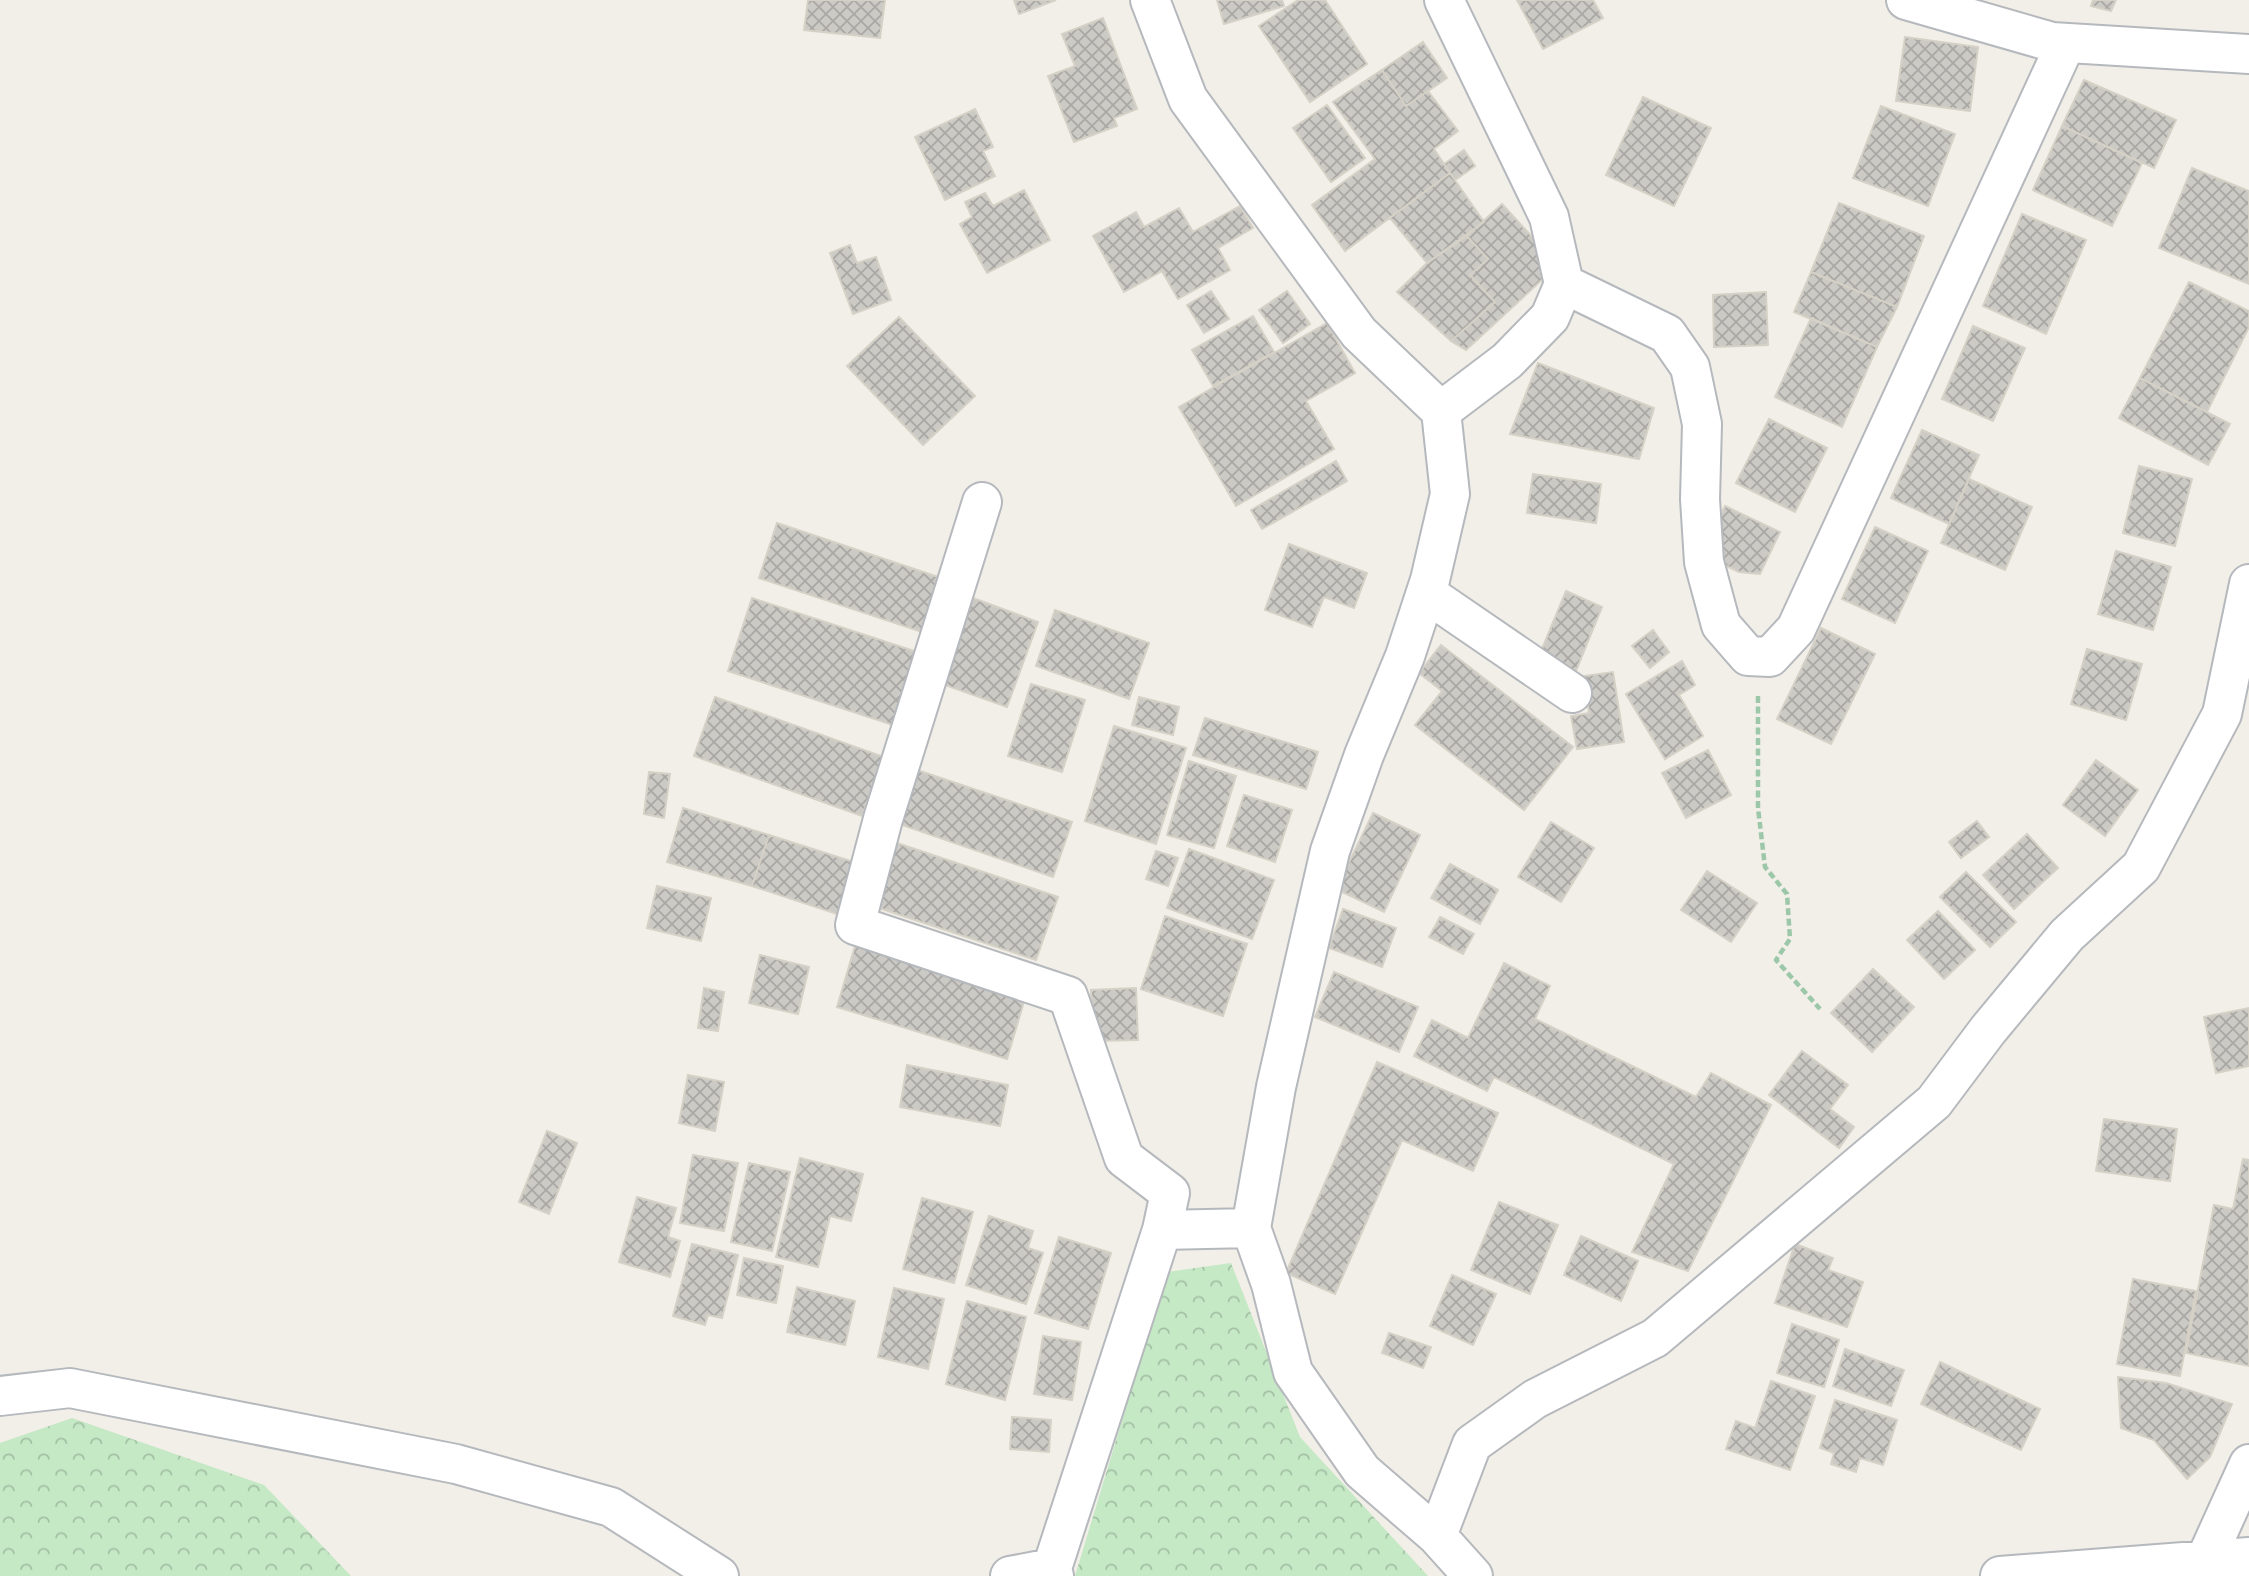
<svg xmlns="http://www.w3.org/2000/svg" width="2249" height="1576" font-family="'Roboto Condensed',sans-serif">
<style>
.forest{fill:url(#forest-crowns)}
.building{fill:url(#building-cross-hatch);stroke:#d6d1c6;stroke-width:2}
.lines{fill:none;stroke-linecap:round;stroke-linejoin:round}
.minor-casing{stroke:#b5b8bc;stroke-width:42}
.path{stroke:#9cc7a9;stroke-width:4.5;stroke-dasharray:7 3.5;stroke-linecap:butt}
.minor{stroke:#fff;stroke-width:38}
</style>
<defs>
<pattern id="forest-crowns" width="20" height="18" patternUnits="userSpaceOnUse" patternTransform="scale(1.75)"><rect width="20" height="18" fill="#c5e8c5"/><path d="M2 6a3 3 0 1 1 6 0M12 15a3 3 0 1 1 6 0" fill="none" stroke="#a3c0a4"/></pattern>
<pattern id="building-cross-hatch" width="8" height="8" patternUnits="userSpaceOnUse" patternTransform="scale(1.75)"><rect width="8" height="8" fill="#cccac5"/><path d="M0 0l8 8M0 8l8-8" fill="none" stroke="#a9a8a4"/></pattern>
</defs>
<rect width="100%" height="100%" fill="#f1efe8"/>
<path class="forest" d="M1231,1263L1300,1437L1428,1576H1075L1167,1272Z
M72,1418L264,1485L351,1576H0V1443Z"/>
<path class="building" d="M808,0H885L880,38L804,30Z
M1014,0H1056L1019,14Z
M1217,0H1282L1284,6L1224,24Z
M1298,0H1325L1367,64L1310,102L1259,26Z
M1517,0H1593L1603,18L1543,49Z
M2093,0H2116L2111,11L2091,6Z
M1103,18L1137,109L1114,118L1117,126L1074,142L1048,76L1075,66L1062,34Z
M1905,37L1978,47L1970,111L1896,101Z
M1423,42L1447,78L1406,106L1382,70Z
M1382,70L1406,106L1428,91L1458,131L1434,149L1450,173L1345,251L1312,205L1375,159L1333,102Z
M2084,80L2176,120L2154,168L2062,126Z
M1643,97L1711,128L1674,206L1606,175Z
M1327,105L1365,158L1331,182L1293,128Z
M1881,106L1955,134L1928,206L1853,178Z
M975,109L993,147L983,151L995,176L945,200L915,137Z
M2062,126L2142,163L2112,226L2033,190Z
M1464,150L1475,166L1455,180L1444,164Z
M2192,168L2249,191V284L2159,248Z
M1450,173L1484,222L1427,263L1390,218Z
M1024,190L1050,240L987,273L960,224L972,217L965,202L985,193L993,206Z
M1839,203L1924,236L1897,307L1811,272Z
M1502,204L1558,265L1466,350L1451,341L1495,302L1470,275L1488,259L1467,236Z
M1240,206L1253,228L1218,248L1230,270L1178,299L1162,271L1124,292L1093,236L1136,212L1144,227L1179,208L1193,232Z
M2022,214L2086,240L2046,334L1983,306Z
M1467,236L1488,259L1470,275L1495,302L1451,341L1397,292L1427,263Z
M850,245L857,263L876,257L891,300L853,314L830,253Z
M1811,272L1897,307L1877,347L1794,312Z
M2189,282L2249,311V327L2207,412L2140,378Z
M1211,291L1229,319L1204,333L1187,305Z
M1287,291L1310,324L1283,343L1259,310Z
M1766,292L1768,345L1714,347L1713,295Z
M1253,316L1274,352L1213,386L1192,350Z
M899,317L975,396L923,445L847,366Z
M1811,318L1877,347L1842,427L1775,397Z
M1327,323L1355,373L1306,401L1334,449L1236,506L1179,407Z
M1973,326L2025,348L1993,421L1942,399Z
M1538,363L1654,408L1639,459L1510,434Z
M2140,378L2230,424L2208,465L2119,418Z
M1769,419L1827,448L1795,512L1736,483Z
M1922,430L1979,455L1949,524L1891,498Z
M1336,461L1347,481L1262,529L1251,510Z
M2139,466L2192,479L2175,546L2123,533Z
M1533,474L1601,484L1596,523L1527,513Z
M1969,479L2032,507L2005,570L1941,543Z
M1725,506L1780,532L1760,574L1739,572L1718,562L1712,533Z
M777,523L947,580L928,634L759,578Z
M1875,527L1928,551L1895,623L1842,599Z
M1289,544L1367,573L1354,608L1324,597L1312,627L1265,610Z
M2116,551L2171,567L2153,630L2098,614Z
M1566,591L1602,607L1576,671L1539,656Z
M752,598L920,653L896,726L728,671Z
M973,598L1038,622L1007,707L942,684Z
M1055,610L1149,643L1129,699L1036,666Z
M1821,628L1875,654L1831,744L1777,719Z
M1653,630L1669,652L1650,668L1632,646Z
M1441,645L1573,747L1524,810L1415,725L1442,691L1419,673Z
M2087,649L2142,664L2126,720L2071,704Z
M1682,661L1695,685L1679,695L1703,736L1665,759L1626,694Z
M1613,672L1624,742L1577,749L1571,716L1589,713L1584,676Z
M1031,684L1085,700L1062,772L1008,756Z
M715,697L884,757L862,816L694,756Z
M1139,697L1179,707L1173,735L1132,725Z
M1205,718L1318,752L1306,789L1193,755Z
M1114,726L1186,748L1156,844L1085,821Z
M1708,750L1731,795L1686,818L1662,773Z
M2096,760L2138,790L2105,836L2063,805Z
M1189,761L1236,776L1214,848L1167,835Z
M917,770L1072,822L1053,877L899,824Z
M649,772L670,774L664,818L644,814Z
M1244,795L1292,810L1275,862L1227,846Z
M683,808L769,835L752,886L667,862Z
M1373,813L1420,835L1384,912L1336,889Z
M1977,821L1989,837L1961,858L1949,842Z
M1551,822L1594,848L1561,902L1518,877Z
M2027,834L2058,868L2014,909L1983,875Z
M769,835L863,865L846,917L752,886Z
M894,842L1058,897L1036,960L873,906Z
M1189,849L1274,880L1252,939L1167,908Z
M1156,851L1178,858L1168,886L1146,879Z
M1450,864L1498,890L1480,924L1431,898Z
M1707,871L1757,903L1731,942L1681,910Z
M1966,872L2016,922L1990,947L1940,897Z
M657,886L711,898L701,941L647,928Z
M1343,909L1396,928L1382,967L1329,948Z
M1938,911L1975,950L1944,979L1907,940Z
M1165,916L1247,944L1223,1016L1141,989Z
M1440,917L1474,934L1463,954L1429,937Z
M855,946L1025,998L1007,1059L837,1007Z
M760,955L809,967L798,1014L749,1003Z
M1504,963L1550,986L1535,1019L1696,1097L1711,1073L1771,1105L1688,1271L1632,1252L1674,1164L1494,1077L1487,1091L1414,1056L1432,1020L1468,1038Z
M1873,969L1914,1007L1872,1052L1831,1013Z
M1334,972L1418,1007L1399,1052L1315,1017Z
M704,988L724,992L718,1031L698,1028Z
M1136,988L1138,1040L1093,1041L1091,990Z
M2249,1008V1066L2216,1073L2204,1017Z
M1802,1051L1848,1085L1830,1109L1854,1127L1839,1148L1769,1095Z
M1377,1062L1498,1113L1473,1171L1402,1140L1335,1294L1286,1273Z
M907,1065L1008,1085L1000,1126L900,1107Z
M688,1075L724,1082L715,1131L679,1123Z
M2104,1119L2177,1129L2170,1181L2096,1171Z
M547,1131L577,1143L549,1214L519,1202Z
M693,1155L738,1163L724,1231L680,1223Z
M800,1158L863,1174L851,1221L830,1216L818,1267L776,1257Z
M2243,1159L2249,1160V1366L2186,1353L2214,1205L2233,1209Z
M749,1163L790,1172L772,1251L731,1242Z
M637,1197L676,1208L668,1237L680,1241L670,1277L619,1262Z
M922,1198L973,1212L954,1283L903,1269Z
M1499,1202L1558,1225L1530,1294L1471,1270Z
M989,1216L1033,1231L1028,1248L1043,1253L1026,1304L966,1285Z
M1581,1236L1638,1261L1621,1301L1564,1275Z
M1059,1237L1111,1253L1088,1329L1035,1313Z
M692,1244L738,1255L722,1318L708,1315L705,1325L673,1316Z
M1795,1244L1833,1258L1828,1270L1863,1282L1847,1327L1775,1303Z
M744,1258L783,1266L776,1303L737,1295Z
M1452,1275L1496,1294L1473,1345L1430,1326Z
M2133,1279L2196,1291L2180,1376L2117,1364Z
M797,1287L855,1301L845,1345L787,1332Z
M894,1288L944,1299L928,1369L878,1357Z
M967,1301L1026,1317L1005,1400L946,1384Z
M1792,1324L1839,1340L1824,1387L1777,1373Z
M1389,1333L1431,1347L1423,1368L1382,1353Z
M1043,1336L1081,1342L1072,1400L1034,1394Z
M1845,1349L1904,1370L1891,1406L1833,1386Z
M1940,1362L2040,1409L2021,1450L1921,1404Z
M2118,1377L2166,1383L2232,1404L2210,1457L2187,1479L2154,1440L2121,1428Z
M1771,1381L1815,1396L1790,1470L1726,1449L1736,1421L1755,1428Z
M1835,1400L1897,1420L1883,1465L1860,1458L1856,1472L1831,1464L1834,1453L1820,1448Z
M1012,1417L1051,1420L1049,1452L1010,1449Z"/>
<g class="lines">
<defs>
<path id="minor" d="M1150,0L1188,99L1359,333L1441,411L1450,494L1430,580L1405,656L1364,755L1330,851L1276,1087L1251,1228L1271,1284L1293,1372L1362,1471L1437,1536L1473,1576
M1906,0L2052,42L2249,54
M1564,284L1667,334L1690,367L1702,424L1700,499L1704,562L1721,625L1748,656L1770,657L1796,629L2066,43
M1441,411L1507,361L1550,317L1564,284L1549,217L1444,0
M982,502L883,819L855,925L1068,996L1124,1158L1170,1193L1162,1230
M1426,593L1572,693
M0,1396L70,1388L456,1464L611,1507L719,1576
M1437,1536L1472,1444L1535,1399L1655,1338L1934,1102L1988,1030L2067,935L2141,867L2222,714L2249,584
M2205,1561L2249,1464
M1010,1576L1052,1568
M1054,1576L1052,1568L1162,1230L1251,1228
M2000,1576L2249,1557"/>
</defs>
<use href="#minor" class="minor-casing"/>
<path class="path" d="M1758,696V808L1765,867L1787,894L1790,939L1776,960L1820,1009"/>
<use href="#minor" class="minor"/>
</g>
</svg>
